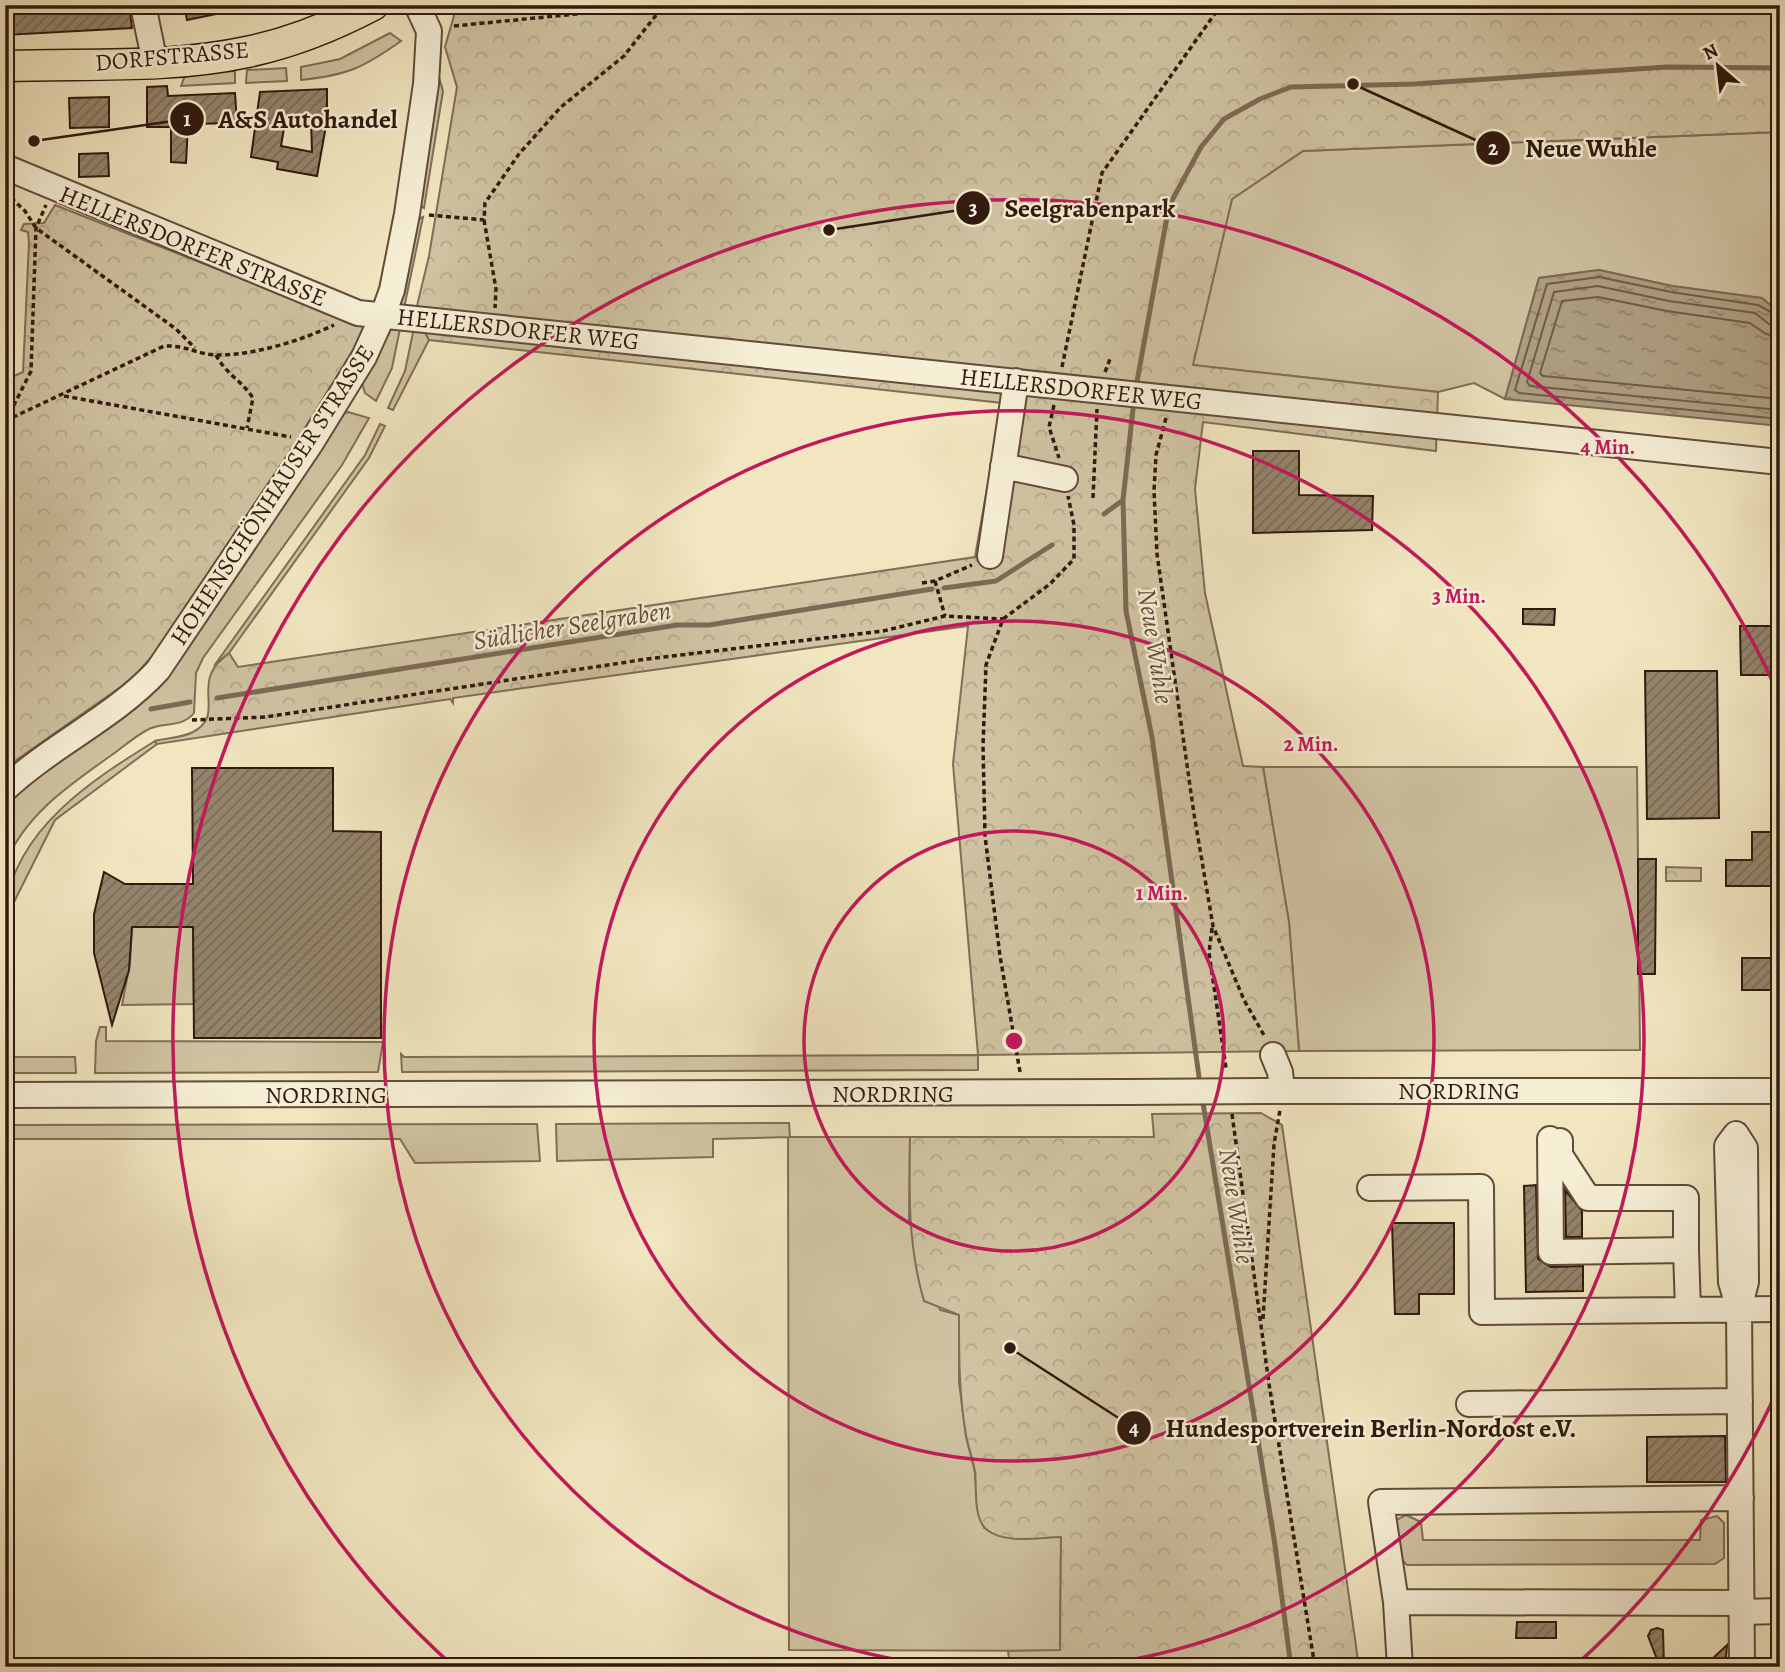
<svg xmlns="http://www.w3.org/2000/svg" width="1785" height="1672" font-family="Alegreya,serif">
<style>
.green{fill:#d0c3a2;stroke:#806e58;stroke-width:2}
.forest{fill:url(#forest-crowns);stroke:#806e58;stroke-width:2}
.water{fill:url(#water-ripples);stroke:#7c6a54;stroke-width:2}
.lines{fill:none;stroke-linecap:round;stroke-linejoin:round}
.shore{stroke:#705c48;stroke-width:2}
.stream{stroke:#7c6a54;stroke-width:5}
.building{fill:url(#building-hatch);stroke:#30190e;stroke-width:2;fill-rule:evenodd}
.minor-casing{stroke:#604c3a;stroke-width:28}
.major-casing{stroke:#30190e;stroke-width:33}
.path{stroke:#30190e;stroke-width:3.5;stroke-dasharray:5 3.5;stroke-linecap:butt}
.minor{stroke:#f6efd6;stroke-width:24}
.major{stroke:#f1e6c0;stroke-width:30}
.minor-bridge-casing{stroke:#604c3a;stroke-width:28;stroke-linecap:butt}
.minor-bridge{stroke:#f6efd6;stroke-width:24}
.ring{fill:none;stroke:#c2185b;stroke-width:3.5}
.labels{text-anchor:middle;stroke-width:5;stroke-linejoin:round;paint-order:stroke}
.street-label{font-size:24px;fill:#30190e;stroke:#f6efd6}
.water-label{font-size:26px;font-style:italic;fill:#634f3d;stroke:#f6efd6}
.centre{fill:#c2185b;stroke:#f6efd6;stroke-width:3.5}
.ring-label{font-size:21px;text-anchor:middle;font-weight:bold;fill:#c2185b;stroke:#f6efd6;stroke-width:5;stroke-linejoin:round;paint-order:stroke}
.leader{fill:none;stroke:#30190e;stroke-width:2.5}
.callout-dot{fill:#30190e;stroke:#f6efd6;stroke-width:2.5}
.mark-label{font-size:21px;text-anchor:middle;font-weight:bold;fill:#fff}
.callout-label{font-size:26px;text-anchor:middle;font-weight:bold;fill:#30190e;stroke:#f6efd6;stroke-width:5;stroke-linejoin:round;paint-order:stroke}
</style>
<defs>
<pattern id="forest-crowns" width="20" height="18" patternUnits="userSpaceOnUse" patternTransform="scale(1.75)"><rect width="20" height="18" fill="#d0c3a2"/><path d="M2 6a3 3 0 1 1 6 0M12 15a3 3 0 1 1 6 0" fill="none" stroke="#b3a78a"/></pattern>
<pattern id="water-ripples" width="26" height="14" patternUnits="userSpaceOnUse" patternTransform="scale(1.75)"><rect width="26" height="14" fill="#afa083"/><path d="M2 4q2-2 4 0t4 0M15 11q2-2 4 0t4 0" fill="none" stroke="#8f826a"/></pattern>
<pattern id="building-hatch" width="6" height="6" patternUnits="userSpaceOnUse" patternTransform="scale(1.75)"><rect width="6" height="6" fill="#94846b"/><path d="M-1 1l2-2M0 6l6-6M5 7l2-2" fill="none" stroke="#796b56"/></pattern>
</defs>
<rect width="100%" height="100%" fill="#f1e6c0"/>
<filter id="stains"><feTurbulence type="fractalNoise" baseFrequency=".00286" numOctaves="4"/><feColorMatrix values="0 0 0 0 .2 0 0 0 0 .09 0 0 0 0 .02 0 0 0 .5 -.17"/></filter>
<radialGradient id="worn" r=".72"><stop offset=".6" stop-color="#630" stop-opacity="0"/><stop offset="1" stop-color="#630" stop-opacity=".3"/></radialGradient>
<path class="green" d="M390,33L401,41C363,68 348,75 301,80V67L340,59Z
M286,68L287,81L246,83L247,70Z
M235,71V83L181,86L186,73Z
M438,74L443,91L424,208L415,202Z
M1780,132V313L1761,298L1672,286L1599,270L1539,278L1505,399L1474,383L1438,392L1192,365L1232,199L1303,151Z
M423,217L403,313L394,303L414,221Z
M402,319L392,368L376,401L365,393L362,383L388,322Z
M415,323L421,324L429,340L393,410L388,408L405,371Z
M348,412L369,418L342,465L203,658L196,673L194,713C182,728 164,722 149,729C135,736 122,748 109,757C68,786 25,815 5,864V809L21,789L130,707L341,415Z
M380,424L385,426L369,458L229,653L214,666L365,455Z
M155,741L157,744L55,820L12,906L5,946C5,934 4,920 5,908C17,828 92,780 155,741Z
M1263,767H1637L1640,1050L1299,1051L1289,922Z
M132,927H193L194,1004L122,1005L130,963Z
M100,1027H106V1041L383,1042L378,1072L95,1073L96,1041Z
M401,1054L404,1057L978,1055V1070L402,1072Z
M5,1057H75L76,1073H5Z
M789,1123L790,1137H910L909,1221L940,1310L959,1315V1382L966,1436L975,1472L977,1507L984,1528L1035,1538L1061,1536L1060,1651L789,1650L788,1137L713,1139V1157L557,1161L556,1124Z
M537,1124L540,1161L415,1163L400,1139H5V1125Z
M1406,1515L1421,1522L1423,1540H1700L1701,1520L1717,1516L1724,1523V1558L1715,1564L1407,1565L1400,1558L1396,1520Z"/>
<path class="forest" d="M457,5H1780V132L1303,151L1232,199L1193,365L1438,392L1436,451L1203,422L1195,489L1205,593L1243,766L1263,767L1289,922L1299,1051L978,1055L953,764L968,626L453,698V703L450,699L157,744L155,741C167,738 182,738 193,732C220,718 202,695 211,674C214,665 222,659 229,653L238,667L975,557L1002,403L429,340L415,314L429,256L457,87L445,47Z
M55,205L298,301L368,324L301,439L162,645L132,679L5,768V380L23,372L29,243L28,232L21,230L24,224L44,223Z
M1666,867L1701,868V881H1666Z
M1261,1113L1282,1125L1359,1667H1010L1008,1651L1060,1650L1061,1537C1040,1537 1004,1545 986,1529C973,1517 977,1488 975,1472C973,1459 968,1447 966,1435C959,1395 959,1356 959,1315L924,1301C908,1247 909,1193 910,1137H1154L1152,1114Z"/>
<path class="water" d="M1599,270L1672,286L1762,298L1780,313V426L1505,399L1539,278Z"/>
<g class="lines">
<path class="shore" d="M1780,317L1758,305L1671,292L1599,277L1547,284L1515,390L1519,393L1780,419
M1780,326L1769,324L1755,313L1669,301L1598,286L1554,292L1527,382L1530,386L1780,410
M1780,337L1766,334L1750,323L1667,311L1598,297L1562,301L1540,373L1543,376L1780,399"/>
<path class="stream" d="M1136,387L1169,206L1201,147L1224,119L1260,99L1291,87L1414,84L1667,67L1780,68
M1134,400L1123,500L1126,611L1152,737L1200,1084
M1104,514L1123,500
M944,588L996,581L1052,545
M217,698L677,625H709L932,589
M151,709L190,702
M1202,1097L1275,1545L1291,1667"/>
</g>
<path class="building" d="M59,5H129L132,28L5,35V6Z
M184,5H225L226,12L187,20Z
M167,86L168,96L235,93L237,123L188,124L186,163L171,162V127H147V87Z
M327,89V120L317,176L277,169L278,162L251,157L260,92ZM311,121L312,152L281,146L285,122Z
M109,97V127L70,128L69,98Z
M108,153L109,176L79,177V154Z
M1253,451H1299V495L1373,496L1372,530L1253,533Z
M1523,609H1555L1554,625L1523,624Z
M1740,626H1780V675H1741Z
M1645,671H1717L1719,818L1647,819Z
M192,768H333V831L381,832V1038H194L193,927H132L129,970L112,1025L94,953V914L104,872L125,884H193Z
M1752,832H1780V886H1726V860H1752Z
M1638,859H1656L1655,974H1638Z
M1742,958H1780V990H1742Z
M1536,1185L1538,1259L1551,1267L1583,1266V1291L1526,1292L1524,1186Z
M1565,1190L1582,1211V1237H1566Z
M1392,1223H1454V1294H1419V1314H1395Z
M1725,1436L1726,1482H1647V1437Z
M1517,1622H1556V1638H1516Z
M1657,1628L1663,1630L1664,1667H1660L1648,1636L1651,1630Z
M1727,1645L1725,1667L1710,1661Z"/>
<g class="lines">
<defs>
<path id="minor" d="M143,5L155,63
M5,167L358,313L1780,462
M1003,466L1065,479
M990,556L1016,381
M5,789C52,745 115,717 158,670L311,443L364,357L383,315L392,290L407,214L426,84L429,31L417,5
M1273,1055L1280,1072L1282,1091
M1262,1091H1780
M5,1095L1130,1092
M1550,1139L1551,1252L1686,1250V1198H1588L1560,1155V1141
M1370,1188L1481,1187L1482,1312L1780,1309
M1686,1250L1688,1310
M1739,1309L1731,1282L1727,1146L1736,1134L1745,1148L1746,1282L1739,1309L1742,1667
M1469,1404L1740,1401
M1741,1498L1381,1502L1396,1602L1742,1603
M1396,1602L1400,1667
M1742,1612L1780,1611"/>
<path id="major" d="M5,66C85,63 168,69 247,52C291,43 333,26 373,5"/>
</defs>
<use href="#minor" class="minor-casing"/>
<use href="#major" class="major-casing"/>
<path class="path" d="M1622,5V8
M454,26L668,5
M5,192L25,211L36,228L176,329L195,348
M429,215L484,220L485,203L519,154L561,107L624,56L664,5
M484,220L496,289L495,308
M216,355C225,373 242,381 253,398L247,428
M1062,367L1102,173L1221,5
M1105,372L1110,359
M64,396L291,437
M1054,405L1049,427L1059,458
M1166,418L1156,455L1154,491L1157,554L1194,814L1213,926L1244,1000L1265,1037
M5,421L164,346C186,345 199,355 217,355C255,355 300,341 334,325
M6,421L31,371L36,228L46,205
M1093,498L1097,409
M935,581L945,616
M922,583L935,581L972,565
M192,720L266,717L647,659L883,631L945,616L1003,619
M1212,928L1209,953L1226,1068
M1020,1072L1000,956L985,836L983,746L986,665L1003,619L1050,584L1074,559V525L1068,496
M1232,1114L1269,1384L1315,1667
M1263,1319L1274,1144L1280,1110"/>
<use href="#minor" class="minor"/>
<use href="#major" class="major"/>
<defs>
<path id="minor-bridge" d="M1130,1092L1262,1091"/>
</defs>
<use href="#minor-bridge" class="minor-bridge-casing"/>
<use href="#minor-bridge" class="minor-bridge"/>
</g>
<g class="ring">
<circle cx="1014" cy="1041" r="210"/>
<circle cx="1014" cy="1041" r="420"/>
<path d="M937 1666A630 630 0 1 1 1091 1666"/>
<path d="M1778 1389A840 840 0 0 1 1576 1665M452 1665A840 840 0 1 1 1778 693"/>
</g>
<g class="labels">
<g class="street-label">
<text transform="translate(172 56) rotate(-5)" y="8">DORFSTRASSE</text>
<text transform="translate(193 246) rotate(22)" y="8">HELLERSDORFER STRASSE</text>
<text transform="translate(518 329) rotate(6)" y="8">HELLERSDORFER WEG</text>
<text transform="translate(1081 389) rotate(6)" y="8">HELLERSDORFER WEG</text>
<text transform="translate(272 495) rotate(-57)" y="8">HOHENSCHÖNHAUSER STRASSE</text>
<text x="1459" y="1099">NORDRING</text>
<text x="893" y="1102">NORDRING</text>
<text x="326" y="1103">NORDRING</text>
</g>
<g class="water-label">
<text transform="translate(572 625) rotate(-9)" y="9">Südlicher Seelgraben</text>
<text transform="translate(1156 646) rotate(81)" y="9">Neue Wuhle</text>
<text transform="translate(1237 1206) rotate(81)" y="9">Neue Wuhle</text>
</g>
</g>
<circle cx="1014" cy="1041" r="10" class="centre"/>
<g class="ring-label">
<text x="1608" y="454">4 Min.</text>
<text x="1459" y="603">3 Min.</text>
<text x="1311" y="751">2 Min.</text>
<text x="1162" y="900">1 Min.</text>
</g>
<path class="leader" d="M34 141L187 119M1353 84L1493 148M829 230L973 208M1010 1348L1134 1428"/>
<g class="callout-dot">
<circle cx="34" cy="141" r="7"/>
<circle cx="1353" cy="84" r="7"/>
<circle cx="829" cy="230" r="7"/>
<circle cx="1010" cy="1348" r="7"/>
<circle cx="187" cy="119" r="18"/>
<circle cx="1493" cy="148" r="18"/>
<circle cx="973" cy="208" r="18"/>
<circle cx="1134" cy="1428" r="18"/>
</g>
<g class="mark-label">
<text x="187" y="126">1</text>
<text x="1493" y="155">2</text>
<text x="973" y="215">3</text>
<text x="1134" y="1435">4</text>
</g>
<g class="callout-label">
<text x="308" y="128">A&amp;S Autohandel</text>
<text x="1591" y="157">Neue Wuhle</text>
<text x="1090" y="217">Seelgrabenpark</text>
<text x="1371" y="1437">Hundesportverein Berlin-Nordost e.V.</text>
</g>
<rect width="1785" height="1672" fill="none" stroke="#f1e6c0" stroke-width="28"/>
<rect x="7" y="7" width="1771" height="1658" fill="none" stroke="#30190e" stroke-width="3.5"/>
<rect x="14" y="14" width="1757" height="1644" fill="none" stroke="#30190e" stroke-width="2"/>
<g transform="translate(1718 66) rotate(332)" stroke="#f6efd6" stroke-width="5" paint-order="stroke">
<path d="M0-5L12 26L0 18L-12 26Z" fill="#30190e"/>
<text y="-10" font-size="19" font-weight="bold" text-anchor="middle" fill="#30190e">N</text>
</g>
<rect width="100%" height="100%" filter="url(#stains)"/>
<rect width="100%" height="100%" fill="url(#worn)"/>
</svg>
